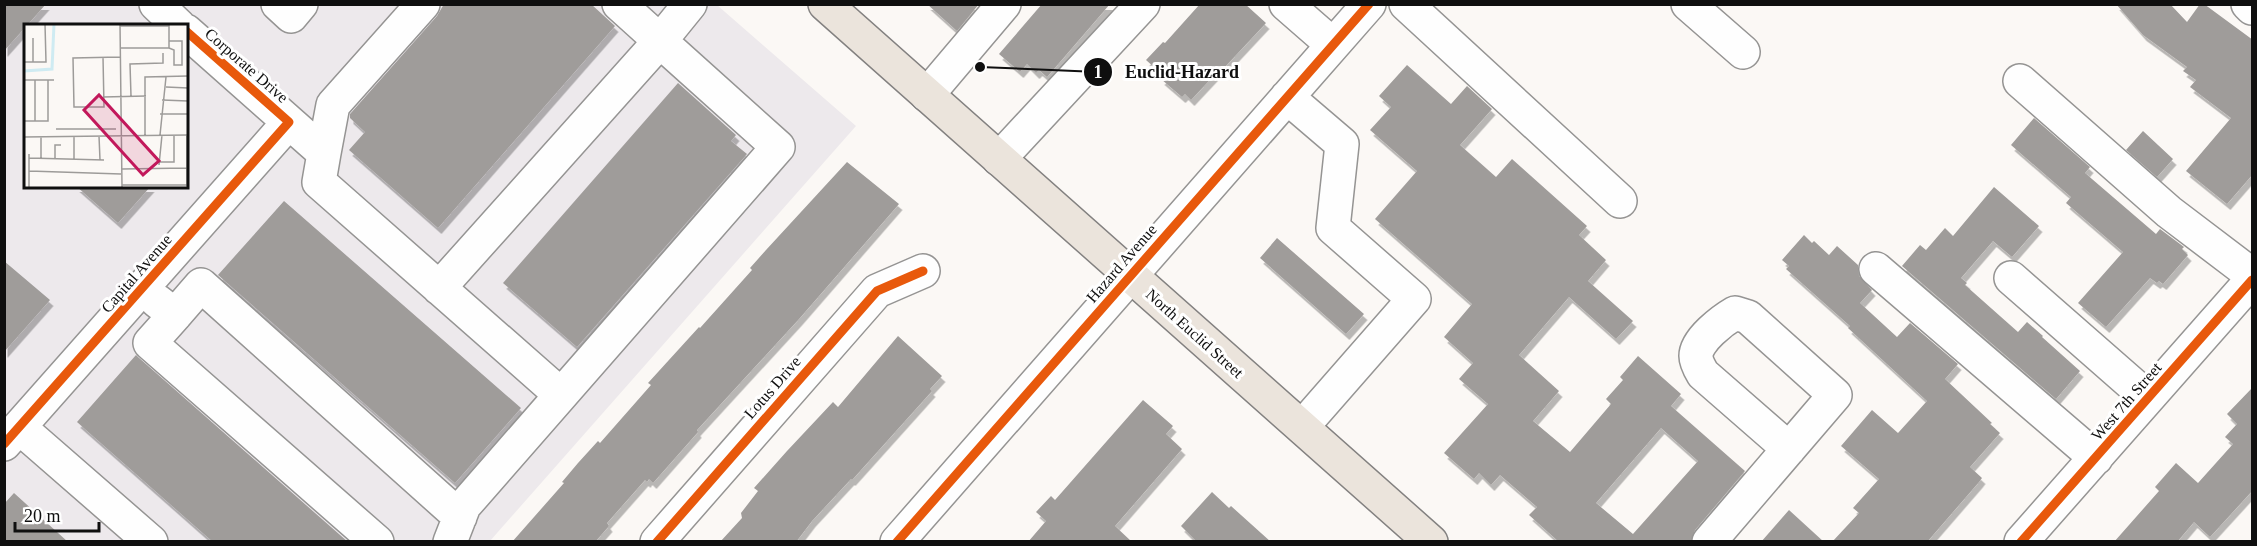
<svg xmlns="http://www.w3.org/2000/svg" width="2257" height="546" font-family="'Times New Roman',serif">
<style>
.industrial{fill:#ede9ec;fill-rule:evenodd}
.building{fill:#9f9c9a;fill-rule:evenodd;filter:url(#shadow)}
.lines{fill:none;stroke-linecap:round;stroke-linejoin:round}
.minor-casing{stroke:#959493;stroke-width:36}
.major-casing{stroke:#838180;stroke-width:36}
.minor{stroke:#fefefe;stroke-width:33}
.major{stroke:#ebe4dc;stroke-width:33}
.cycleway-casing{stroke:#fff;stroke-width:13}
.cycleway{stroke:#e8590c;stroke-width:9}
.labels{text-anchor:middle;stroke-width:6;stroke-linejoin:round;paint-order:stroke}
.street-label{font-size:16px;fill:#0f0f0f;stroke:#fff}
.inset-river{fill:none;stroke:#cfebf2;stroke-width:3}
.inset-road{fill:none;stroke:#9d9b99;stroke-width:1.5}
.view{fill:#c2185b;fill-opacity:0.15;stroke:#c2185b;stroke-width:3}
.inset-edge{fill:none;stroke:#0f0f0f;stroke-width:3}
.leader{fill:none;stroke:#0f0f0f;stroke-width:2}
.callout-dot{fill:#0f0f0f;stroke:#fff;stroke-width:2}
.mark-label{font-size:18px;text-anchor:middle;font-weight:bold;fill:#fff}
.callout-label{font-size:18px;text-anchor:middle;font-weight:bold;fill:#0f0f0f;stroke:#fff;stroke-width:6;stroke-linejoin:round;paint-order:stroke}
</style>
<defs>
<filter id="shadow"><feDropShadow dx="3.5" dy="6" stdDeviation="0" flood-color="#0004"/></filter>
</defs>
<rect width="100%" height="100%" fill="#fbf8f5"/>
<path class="industrial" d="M4,5H717L856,126L490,541H5ZM26,26H186V186H26Z"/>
<path class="building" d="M4,4H46L4,51Z
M444,4H591L615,26L438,228L349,150L365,132L350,118V114L437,16Z
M927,4H979L957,31Z
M1042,4H1110L1047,77L1039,70L1036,73L1027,64L1020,72L999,54Z
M1200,4H1245L1266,23L1223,69L1221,68L1191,100L1185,94L1182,97L1161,79L1164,76L1146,60L1163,42L1165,43Z
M2116,4H2170L2187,22L2200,4H2204L2253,40V174L2227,204L2186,171L2231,118L2190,87L2196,80L2183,71L2187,67L2143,35Z
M1407,65L1451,104L1467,86L1492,109L1460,145L1496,177L1512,159L1587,226L1579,235L1606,260L1588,281L1633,321L1616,339L1569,297L1519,355L1559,391L1533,421L1570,452L1611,404L1606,399L1623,380L1620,377L1638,356L1681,394L1671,406L1745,471L1695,530L1691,542H1559L1529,515L1537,507L1500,475L1491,485L1479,473L1474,479L1444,453L1488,404L1459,379L1473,363L1444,337L1472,304L1375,219L1417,171L1370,130L1391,107L1379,96ZM1661,428L1698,461L1633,534L1596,503Z
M678,83L736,135L731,141L747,154L577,347L503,283Z
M2034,118L2090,167L2085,173L2156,234L2160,229L2184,247L2182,249L2188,255L2163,284L2159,281L2157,283L2150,278L2106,327L2078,303L2123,252L2066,203L2071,197L2011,145Z
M2143,131L2173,159L2157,177L2126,150Z
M847,162L899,204L799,319L697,430L698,432L653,483L649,479L647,482L645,480L607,523L609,526L595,542H512L564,483L562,482L578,463L598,441L600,443L651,385L648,383L699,327L700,328L752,270L750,268L766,250Z
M76,186H151L118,223Z
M1994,187L2039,226L2012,257L1993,241L1961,278L1967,283L1965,285L2018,332L2027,322L2043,336L2042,337L2080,371L2056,399L1902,266L1920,245L1926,250L1945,228L1953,236Z
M284,201L521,408L455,483L218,275Z
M1804,235L1812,243L1814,241L1829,255L1837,246L1858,265L1859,276L1872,290L1860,303L1897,337L1910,323L1958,364L1945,379L1992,423L1990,424L2000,433L1970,467L1982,478L1979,482L1927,542H1832L1859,513L1853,508L1879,479L1841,446L1872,410L1898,433L1927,401L1848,328L1850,326L1786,269L1789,266L1782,260Z
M1277,238L1364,314L1346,334L1260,258Z
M4,261L50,300L4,352Z
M898,336L942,376L930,389L932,391L852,480L851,479L812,521L796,542H720L742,518L741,513L758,491L754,488L787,451L833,402L838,407Z
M136,355L138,357L348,542H213L77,422Z
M2253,387V490L2210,537L2194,522L2177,542H2114L2159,491L2155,487L2176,463L2198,483L2233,444L2225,437L2237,424L2227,414Z
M1143,400L1173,426L1166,434L1182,449L1115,526L1132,542H1028L1046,521L1036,512L1051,496L1055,500Z
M1212,492L1229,508L1231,506L1271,542H1197L1181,526Z
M14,493L68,542H4V504Z
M1789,510L1824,542H1761Z"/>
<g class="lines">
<defs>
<path id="minor" d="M156,4L179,26
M278,4L291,16L301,4
M1286,4L1333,45
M1406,4L1620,201
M1688,4L1743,52
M2248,4L2252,8
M186,31L324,153L333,105L423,4
M2020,81L2169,212L2252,275
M927,95L1004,4
M1287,97L1342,144L1333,228L1414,299L1302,427
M324,153L319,182L561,395
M999,159L1143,4
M1876,269L2096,458
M2011,278L2148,398
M439,288L660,41L619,4
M157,301L175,315L150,343L377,542
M175,315L201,285L460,517
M19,427L151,542
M4,444L289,122
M450,542L464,506L778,147L660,41L690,4
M657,542L877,291L923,271
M897,542L1369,4
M1709,542L1835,395L1748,317L1735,313C1723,320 1696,340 1696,356C1696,362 1700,369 1703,374L1789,449
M2021,542L2252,280"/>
<path id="major" d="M825,4L1431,542"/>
</defs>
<use href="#minor" class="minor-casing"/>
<use href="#major" class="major-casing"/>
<use href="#minor" class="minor"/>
<use href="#major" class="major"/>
<defs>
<path id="cycleway" d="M4,444L289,122L186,31
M657,542L877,291L923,271
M897,542L1369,4
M2021,542L2252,280"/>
</defs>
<use href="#cycleway" class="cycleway-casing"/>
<use href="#cycleway" class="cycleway"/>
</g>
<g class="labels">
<g class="street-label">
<text transform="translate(247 65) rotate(41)" y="6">Corporate Drive</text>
<text transform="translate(1121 263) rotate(-49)" y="6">Hazard Avenue</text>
<text transform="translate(136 273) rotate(-49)" y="6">Capital Avenue</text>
<text transform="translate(1195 333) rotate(42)" y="6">North Euclid Street</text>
<text transform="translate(772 387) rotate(-49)" y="6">Lotus Drive</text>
<text transform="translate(2126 401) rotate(-49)" y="6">West 7th Street</text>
</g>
</g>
<g transform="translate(24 24)">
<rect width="164" height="164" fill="#fbf8f5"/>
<path class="inset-river" d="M0,47L28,45L30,0"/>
<path class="inset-road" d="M96,0L98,163M96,2H145M9,14V38M96,24H145M145,24L150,26V41H158V17H145M145,24V0M79,33L80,83H50L49,34L96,33M0,38H22L21,0M0,56H30M11,56V97M142,63L164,64M107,72L106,40L139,39V29M79,73L122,72M138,76L164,77M136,90H164M0,97H24V56M32,105H92M121,111V53L164,52M136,111L142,53M163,111V162M50,112V136M75,112L76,136M0,113L164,111M17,113V134M5,130V163M5,134L80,136M31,135V121H37M134,138H150V111M135,141L138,111M98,145L163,144M5,147L97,150M98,161H163"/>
<path class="view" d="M75,71L135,137L119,151L60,86Z"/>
<rect width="164" height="164" class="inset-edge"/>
</g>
<path class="leader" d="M980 67L1098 72"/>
<g class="callout-dot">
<circle cx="980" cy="67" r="6"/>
<circle cx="1098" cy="72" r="15"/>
</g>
<g class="mark-label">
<text x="1098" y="78">1</text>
</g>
<g class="callout-label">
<text x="1182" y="78">Euclid-Hazard</text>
</g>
<rect width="2257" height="546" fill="none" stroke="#0f0f0f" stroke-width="12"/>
<path d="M15 522v9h84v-9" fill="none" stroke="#0f0f0f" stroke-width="3"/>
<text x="24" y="522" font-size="18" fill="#0f0f0f" stroke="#ffffff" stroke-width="4.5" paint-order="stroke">20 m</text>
</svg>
